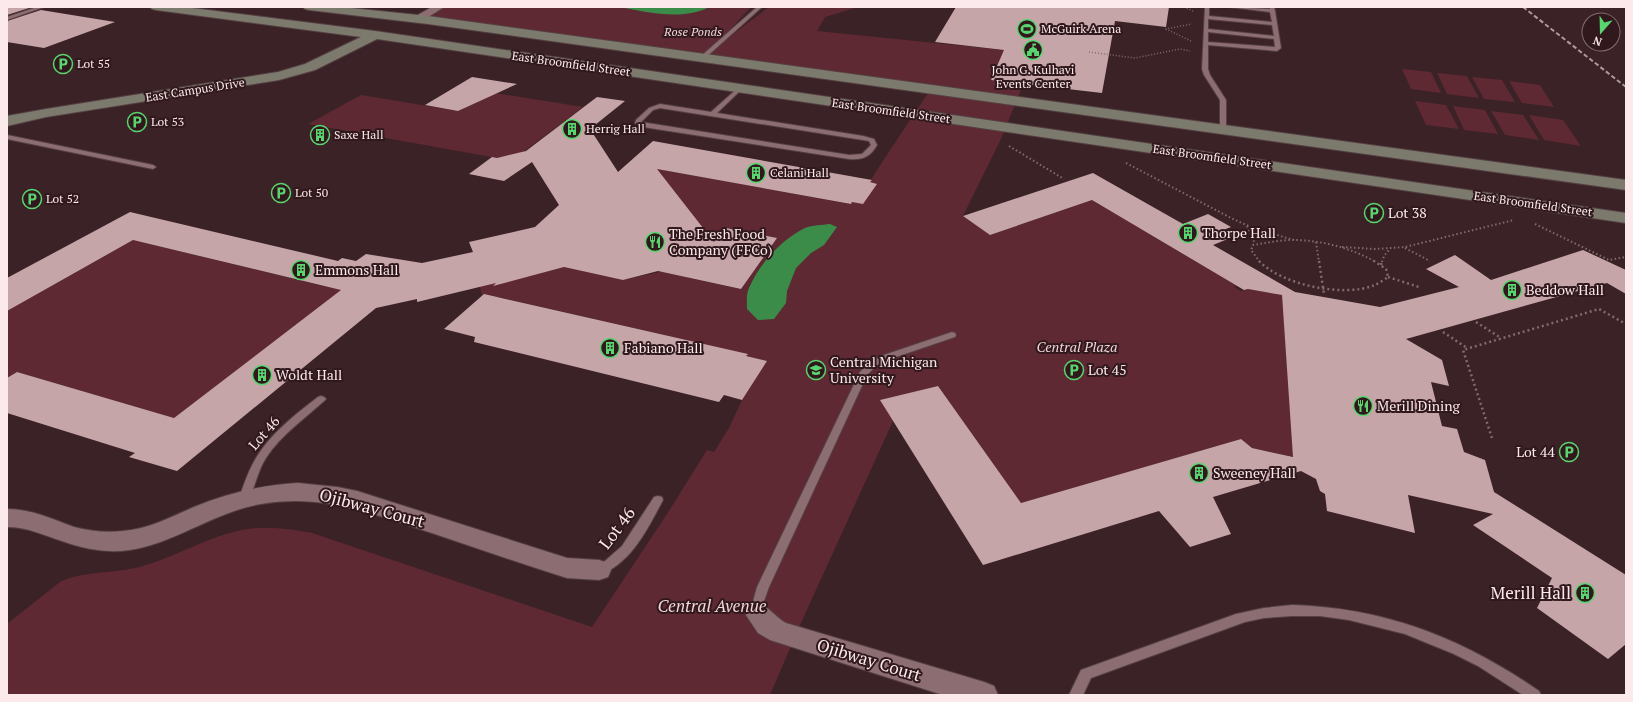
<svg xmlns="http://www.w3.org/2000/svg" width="1633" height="702" font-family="'PT Serif',serif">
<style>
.green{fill:#5f2933}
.water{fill:#3b8c49}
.building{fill:#c6a5a9}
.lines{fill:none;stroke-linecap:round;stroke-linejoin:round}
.lane-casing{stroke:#554044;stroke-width:2}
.street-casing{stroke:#554044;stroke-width:2}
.secondary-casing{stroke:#554044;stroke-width:2}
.path-far2{stroke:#816b6e;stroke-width:1.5;stroke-dasharray:1 2;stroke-linecap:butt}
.path-far1{stroke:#816b6e;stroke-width:2;stroke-dasharray:1.5 2.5;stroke-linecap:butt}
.path{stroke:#816b6e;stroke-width:2.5;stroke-dasharray:2 3;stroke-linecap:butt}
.lane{fill:#8c6e72;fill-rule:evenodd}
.street{fill:#8c6e72;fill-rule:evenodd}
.secondary{fill:#7c7a6c;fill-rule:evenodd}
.rail{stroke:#ae999c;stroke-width:2;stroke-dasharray:4.5 2.5;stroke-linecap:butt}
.labels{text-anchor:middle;stroke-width:4;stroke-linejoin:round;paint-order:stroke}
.far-poi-label{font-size:12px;fill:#fbe9eb;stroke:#30181c;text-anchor:start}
.far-park-label{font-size:12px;font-style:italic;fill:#f1d5d8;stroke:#30181c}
.far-street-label{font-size:12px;fill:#fbe9eb;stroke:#30181c}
.poi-label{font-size:14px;fill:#fbe9eb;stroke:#30181c;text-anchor:start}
.park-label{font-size:14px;font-style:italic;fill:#f1d5d8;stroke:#30181c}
.street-label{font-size:14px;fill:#fbe9eb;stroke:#30181c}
.near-street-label{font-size:17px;fill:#fbe9eb;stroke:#30181c}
.near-poi-label{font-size:17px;fill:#fbe9eb;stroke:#30181c;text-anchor:end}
.near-park-label{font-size:17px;font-style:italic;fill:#f1d5d8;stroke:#30181c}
</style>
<rect width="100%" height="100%" fill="#3b2226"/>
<path class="green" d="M439,7H751L706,55L769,7H858L825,17L817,31L1004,50L1024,83L1000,141L963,216L990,235L1092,200L1237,286L1234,287L1241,291L1248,289L1282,295L1294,457L1252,448L1241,439L1021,503L938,386L881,400L893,421L800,625L770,695H7V624L60,582C78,572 113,573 135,568C174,559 208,535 248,529C269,526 291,529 312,533L592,627L667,514L707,450L714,452L729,428L742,400L767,361L746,356L747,354L499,297L486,310L478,280L530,276L564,267L623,280L677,268L689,278L741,289L773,237L726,228L710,247L641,166L850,204L852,202L863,203L876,184L870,182L875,173L930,90L418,19Z
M1402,69L1431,72L1441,93L1411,89Z
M1437,73L1467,76L1479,98L1447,94Z
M1472,77L1502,80L1515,102L1484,99Z
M1509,81L1540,85L1554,107L1522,103Z
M482,91L583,107L523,152L497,158L308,124L361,95L458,111L463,109Z
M1415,101L1446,105L1459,129L1426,125Z
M1453,106L1485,110L1498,134L1464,130Z
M1491,111L1523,115L1539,140L1505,135Z
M1529,115L1563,120L1581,146L1544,140Z
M133,240L319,285L343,289L174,418L17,372L7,378V311Z"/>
<path class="water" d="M620,7H709C684,21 646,12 620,7Z
M830,224L837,227L824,245L811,253L796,268L787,291L786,303L774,319L758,320L747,309C747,303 746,294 749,288C760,263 781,240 805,228C812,225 822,225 830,224Z"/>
<path class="building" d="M7,7H24L29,8L7,15Z
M956,7H1169L1166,27L1115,21L1102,93L991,80L1004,50L935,42Z
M41,10L115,22L44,48L7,42V21Z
M472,77L517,84L458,111L425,105Z
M597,97L625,101L590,129L618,172L653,141L872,180L870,182L877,184L863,204L852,202L851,204L657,169L714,242L726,228L777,238L741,289L658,271L623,280L564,267L493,286L496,283L417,302V299L376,308L177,471L129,457L135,453L7,413V378L17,372L174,418L341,290L133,240L7,311V278L130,212L338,261L342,258L356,261L366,254L422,263L473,252L469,242L535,227L559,205L532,162L504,181L469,174L492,157L497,158L526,151Z
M1093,173L1183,224L1208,214L1231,227L1223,230L1235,236L1213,245L1295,292L1380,307L1459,287L1426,269L1455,255L1491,280L1583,250L1626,270V294L1607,283L1406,339L1442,360L1449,386L1431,382L1442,426L1457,429L1464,452L1485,460L1494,492L1626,575V644L1608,659L1537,608L1552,578L1473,525L1493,514L1408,495L1415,533L1327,511L1325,494L1320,491L1316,479L1301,471L1213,497L1231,534L1190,547L1159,511L983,565L880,400L938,386L1021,503L1241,439L1252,448L1293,457L1282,295L1248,289L1244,290L1092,200L990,235L963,216Z
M484,294L748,354L746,356L767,361L742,400L724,395L719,402L474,342L475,337L444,329Z"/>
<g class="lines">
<defs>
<path id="lane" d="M37,7H44L7,20V17Z
M757,7H762L704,59H700V57Z
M1205,7H1209V16L1272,22L1270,12L1229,7L1270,9V7H1274L1275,11L1281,48L1277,51L1208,45V69L1210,75L1226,100V130L1223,132L1220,130V100L1204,75L1202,69ZM1208,19L1272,25L1274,36L1208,29ZM1208,32L1274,39L1275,47L1208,42Z
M739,87L741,88V90L717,113L863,136L874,139L877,145C870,157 863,160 849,159L643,127L635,123L636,120L649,108L660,104L711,112ZM660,108L863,140L869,141L871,145L862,154L849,155L641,122L653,110Z
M7,135L153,165L156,167L153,169L7,139Z
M952,332L955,333L956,335L955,337L887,360L877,365L867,375L769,587L764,601L765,615L763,619L759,620L755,619L752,605L757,587L860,372L871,361L881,356Z
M321,396L324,397L326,399L324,401C303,420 277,438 263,463C257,475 254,489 248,501L244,502L240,501L239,498C244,485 248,471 256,458C271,433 295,415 318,397Z
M658,496L662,497L663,500C648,528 631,564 599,575L595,573L593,570L595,567L605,561L622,546L654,497Z
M1292,605C1386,608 1462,638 1539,691L1541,695H1523L1478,666L1454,654L1405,634L1349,620L1320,616H1292L1264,618L1245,622L1091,678L1083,695H1069L1081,670L1236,614L1264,608Z"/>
<path id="street" d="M432,7H444L422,21H414L413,19L414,17Z
M298,483L337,487L357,491L567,558L599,560L608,563L611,570L608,577L599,580L567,578C523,564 479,549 435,534C376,515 324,493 261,504C212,512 171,547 121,551C101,552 81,548 62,541C43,535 27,527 7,527V509C31,509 52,519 74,527C89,531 107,533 123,531C149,529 171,517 194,507C228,493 262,485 298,483Z
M759,604C771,608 775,617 786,623L984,682L994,686L998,695H943L770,640L758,633L746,615L750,607Z"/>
<path id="secondary" d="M150,7H184L375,31L1626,213V223L377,39L315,70L279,80L46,117L7,126V116L46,109L278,72L305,64L361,37L156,10L152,9Z
M303,7H341L428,16L1626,180V190L428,24L309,10L305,9Z"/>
</defs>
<use href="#lane" class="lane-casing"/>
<use href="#street" class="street-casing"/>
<use href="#secondary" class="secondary-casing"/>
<path class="path-far2" d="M1184,7L1193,11
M1191,41L1166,29L1192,24
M1089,52L1135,58L1180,49L1190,51"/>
<path class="path-far1" d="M1009,146L1064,179
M1126,163L1233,219L1253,228L1294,240
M1535,224L1609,260L1626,257
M1247,226L1254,240L1253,245
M1316,242L1319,262
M1342,247L1375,249L1405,247L1514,220
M1405,248L1430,261
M1260,262L1251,250L1253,245C1266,243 1280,240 1293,240C1321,240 1351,248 1376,262
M1382,262L1384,256L1389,250"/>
<path class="path" d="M1259,261C1282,285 1344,298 1375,285C1379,283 1384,280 1388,277L1386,269L1374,261
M1319,261L1324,294
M1381,265L1382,261
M1388,277L1419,287
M1476,322L1501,338
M1443,332L1467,348
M1492,438L1463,350L1599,309L1626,324"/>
<use href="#lane" class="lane"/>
<use href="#street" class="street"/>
<use href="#secondary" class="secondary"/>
<path class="rail" d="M1523,7L1626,87"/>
</g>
<defs>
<symbol id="stadium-ring" viewBox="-11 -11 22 22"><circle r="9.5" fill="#30181c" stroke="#59d56f" stroke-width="1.5"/><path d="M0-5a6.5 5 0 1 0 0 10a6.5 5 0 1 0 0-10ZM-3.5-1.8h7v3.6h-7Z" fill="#59d56f"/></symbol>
<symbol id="civic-ring" viewBox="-11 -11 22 22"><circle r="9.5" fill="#30181c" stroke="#59d56f" stroke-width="1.5"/><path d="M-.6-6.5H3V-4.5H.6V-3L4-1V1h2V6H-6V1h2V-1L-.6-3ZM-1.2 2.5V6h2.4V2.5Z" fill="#59d56f"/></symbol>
<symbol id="parking-ring" viewBox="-11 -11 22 22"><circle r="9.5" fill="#30181c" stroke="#59d56f" stroke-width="1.5"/><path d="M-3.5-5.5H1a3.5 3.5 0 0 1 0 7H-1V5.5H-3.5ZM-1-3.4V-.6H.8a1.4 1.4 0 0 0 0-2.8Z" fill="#59d56f"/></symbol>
<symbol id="building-ring" viewBox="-11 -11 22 22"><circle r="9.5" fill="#30181c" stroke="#59d56f" stroke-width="1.5"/><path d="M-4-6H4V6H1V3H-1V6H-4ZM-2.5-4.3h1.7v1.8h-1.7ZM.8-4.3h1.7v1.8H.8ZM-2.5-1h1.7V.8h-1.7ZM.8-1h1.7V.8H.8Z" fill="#59d56f"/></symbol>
<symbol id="restaurant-ring" viewBox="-11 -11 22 22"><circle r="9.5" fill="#30181c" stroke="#59d56f" stroke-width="1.5"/><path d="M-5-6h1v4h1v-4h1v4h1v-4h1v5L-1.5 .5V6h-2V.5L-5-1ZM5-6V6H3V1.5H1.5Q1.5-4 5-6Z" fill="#59d56f"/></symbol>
<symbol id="university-ring" viewBox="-11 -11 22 22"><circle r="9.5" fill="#30181c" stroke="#59d56f" stroke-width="1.5"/><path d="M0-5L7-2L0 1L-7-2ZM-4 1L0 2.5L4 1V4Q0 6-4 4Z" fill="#59d56f"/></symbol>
</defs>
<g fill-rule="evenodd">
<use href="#stadium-ring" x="1016" y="18" width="22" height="22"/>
<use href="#civic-ring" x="1022" y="39" width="22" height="22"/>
<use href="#parking-ring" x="52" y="53" width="22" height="22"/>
<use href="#parking-ring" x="126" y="111" width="22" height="22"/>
<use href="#building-ring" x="561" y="118" width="22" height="22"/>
<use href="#building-ring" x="309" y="124" width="22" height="22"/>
<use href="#building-ring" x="745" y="162" width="22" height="22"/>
<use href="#parking-ring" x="270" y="182" width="22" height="22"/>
<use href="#parking-ring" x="21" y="188" width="22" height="22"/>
<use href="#parking-ring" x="1363" y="202" width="22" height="22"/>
<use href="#building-ring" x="1177" y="222" width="22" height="22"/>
<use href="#restaurant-ring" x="644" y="231" width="22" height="22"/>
<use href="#building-ring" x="290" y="259" width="22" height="22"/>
<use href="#building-ring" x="1501" y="279" width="22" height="22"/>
<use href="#building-ring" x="599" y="337" width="22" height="22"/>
<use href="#university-ring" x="805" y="359" width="22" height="22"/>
<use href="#parking-ring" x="1063" y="359" width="22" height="22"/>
<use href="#building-ring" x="251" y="364" width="22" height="22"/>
<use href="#restaurant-ring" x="1352" y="395" width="22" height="22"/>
<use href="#parking-ring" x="1558" y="441" width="22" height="22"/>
<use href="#building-ring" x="1188" y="462" width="22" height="22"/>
<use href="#building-ring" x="1574" y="582" width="22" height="22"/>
</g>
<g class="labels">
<g class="far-poi-label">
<text x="1041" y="33">McGuirk Arena</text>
<text x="77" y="68">Lot 55</text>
<text x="1033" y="74" text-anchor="middle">John G. Kulhavi<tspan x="1033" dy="14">Events Center</tspan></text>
<text x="151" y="126">Lot 53</text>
<text x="586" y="133">Herrig Hall</text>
<text x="334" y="139">Saxe Hall</text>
<text x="770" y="177">Celani Hall</text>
<text x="295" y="197">Lot 50</text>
<text x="46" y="203">Lot 52</text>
</g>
<g class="far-park-label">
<text x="693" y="36">Rose Ponds</text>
</g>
<g class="far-street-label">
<text transform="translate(571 64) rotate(8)" y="4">East Broomfield Street</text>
<text transform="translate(195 90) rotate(-9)" y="4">East Campus Drive</text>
<text transform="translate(891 111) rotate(8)" y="4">East Broomfield Street</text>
<text transform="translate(1212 157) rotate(8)" y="4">East Broomfield Street</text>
<text transform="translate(1533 204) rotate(8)" y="4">East Broomfield Street</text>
</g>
<g class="poi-label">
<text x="1388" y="218">Lot 38</text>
<text x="1202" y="238">Thorpe Hall</text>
<text x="669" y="239">The Fresh Food<tspan x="669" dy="16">Company (FFCo)</tspan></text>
<text x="315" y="275">Emmons Hall</text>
<text x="1526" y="295">Beddow Hall</text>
<text x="624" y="353">Fabiano Hall</text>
<text x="830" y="367">Central Michigan<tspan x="830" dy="16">University</tspan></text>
<text x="1088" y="375">Lot 45</text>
<text x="276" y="380">Woldt Hall</text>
<text x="1377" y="411">Merill Dining</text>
<text x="1555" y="457" text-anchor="end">Lot 44</text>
<text x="1213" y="478">Sweeney Hall</text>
</g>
<g class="park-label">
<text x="1077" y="352">Central Plaza</text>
</g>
<g class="street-label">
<text transform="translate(264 433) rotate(-49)" y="5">Lot 46</text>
</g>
<g class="near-street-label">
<text transform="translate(372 508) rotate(15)" y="6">Ojibway Court</text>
<text transform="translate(617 528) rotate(-53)" y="6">Lot 46</text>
<text transform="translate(869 660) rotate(17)" y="6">Ojibway Court</text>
</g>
<g class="near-poi-label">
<text x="1571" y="599">Merill Hall</text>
</g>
<g class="near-park-label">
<text x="712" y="612">Central Avenue</text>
</g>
</g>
<rect width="1633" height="702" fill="none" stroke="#fbe9eb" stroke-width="16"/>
<g transform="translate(1601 32) rotate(200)"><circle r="19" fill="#30181c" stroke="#816c6f"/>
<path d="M0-3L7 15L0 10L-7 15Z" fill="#59d56f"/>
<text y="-6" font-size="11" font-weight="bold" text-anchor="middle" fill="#fbe9eb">N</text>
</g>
</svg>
